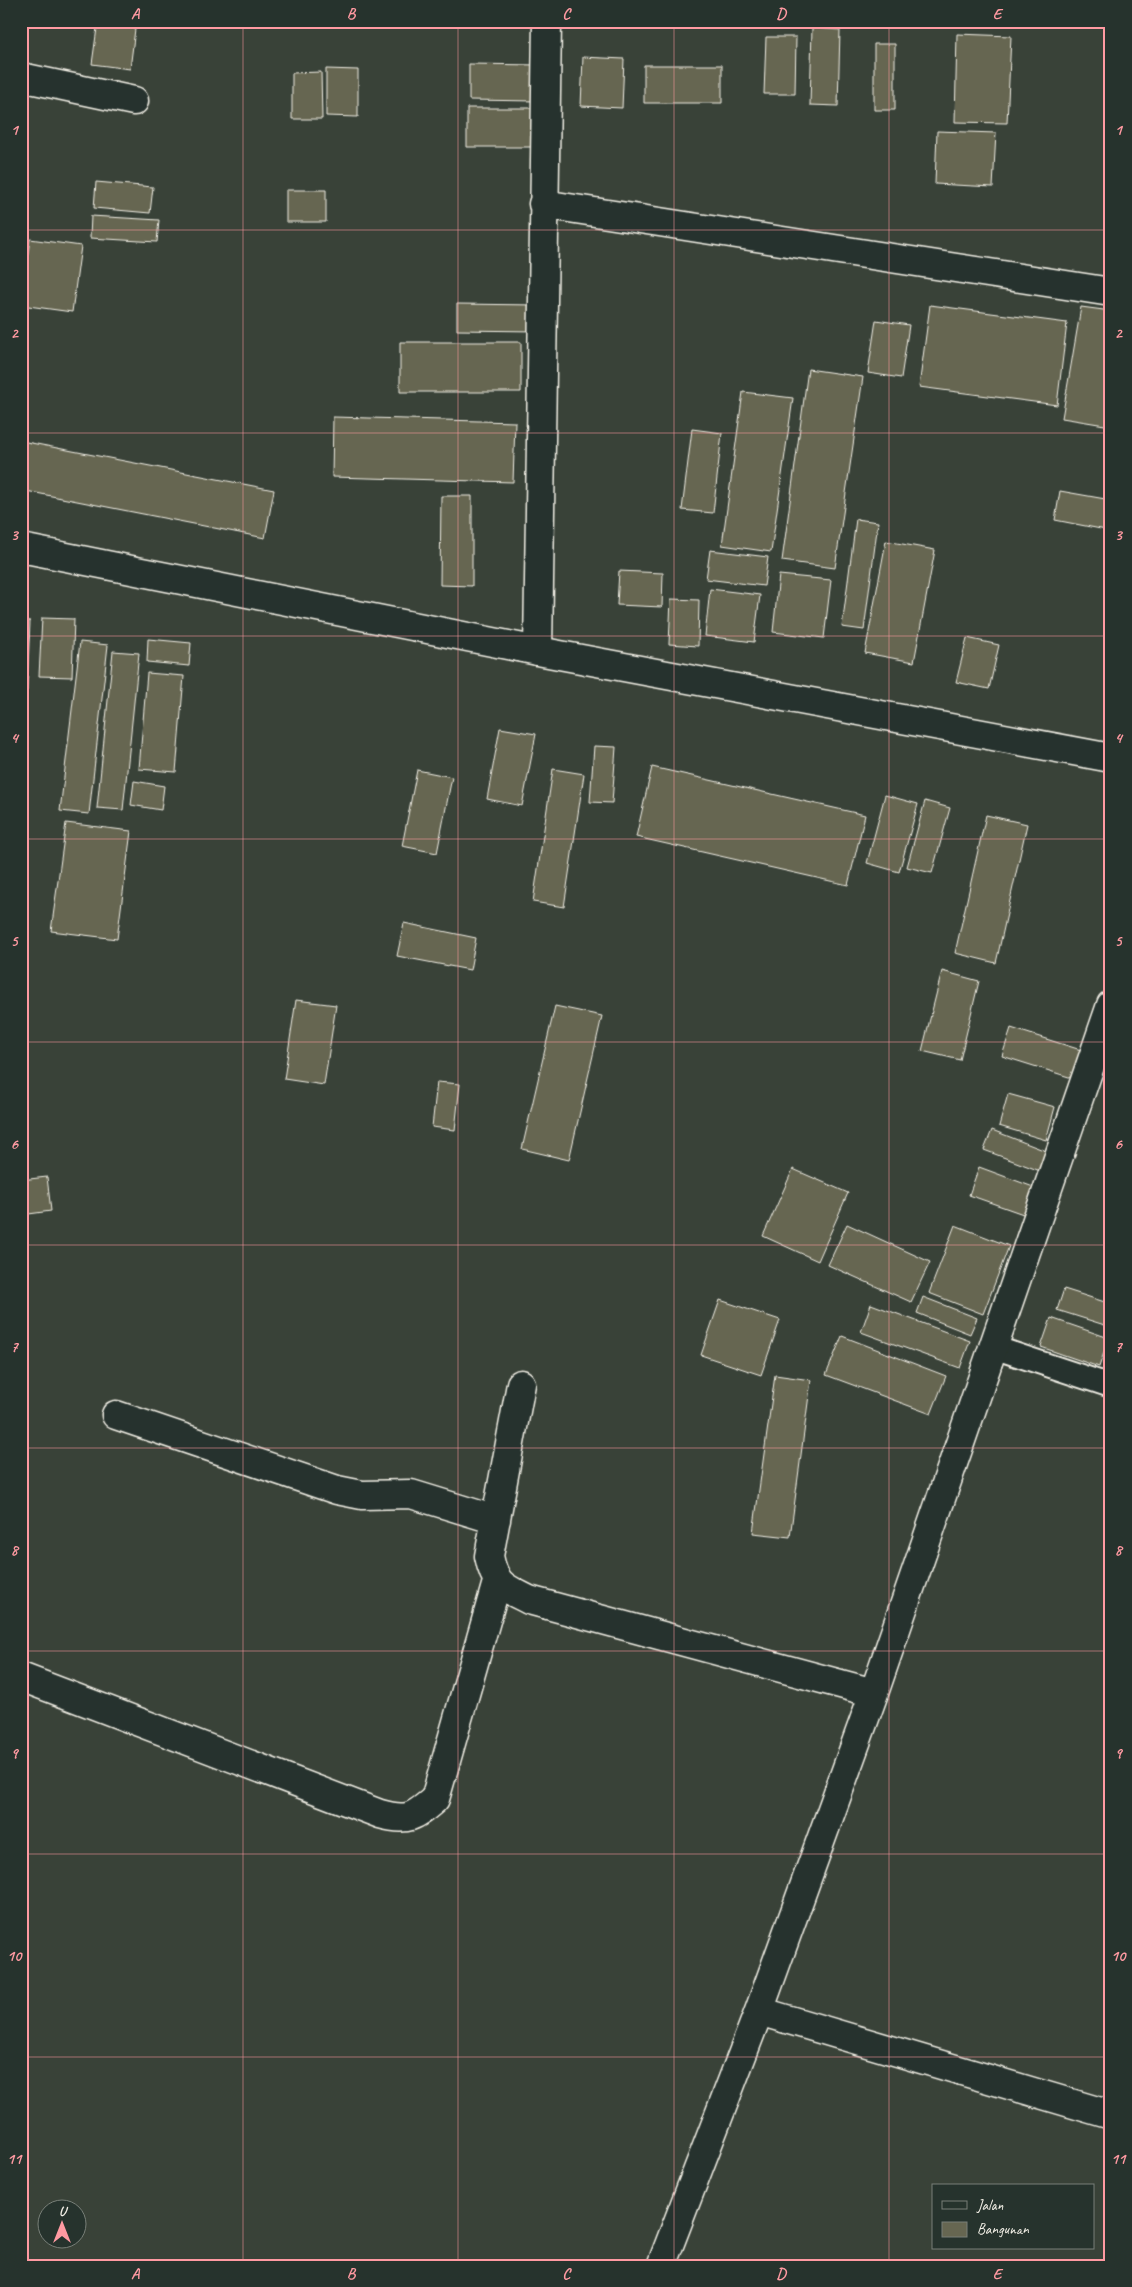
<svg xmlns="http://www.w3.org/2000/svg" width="1132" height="2287" font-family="Caveat,sans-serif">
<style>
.building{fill:#666651;stroke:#f4f1e8}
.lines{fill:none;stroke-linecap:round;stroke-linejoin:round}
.service-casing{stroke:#f4f1e8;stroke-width:26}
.minor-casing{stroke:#f4f1e8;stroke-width:31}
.secondary-casing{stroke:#f4f1e8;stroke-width:31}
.service{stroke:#26332d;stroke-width:22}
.minor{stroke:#26332d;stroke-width:28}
.secondary{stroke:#26332d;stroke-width:28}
.grid{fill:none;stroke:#ff9aa2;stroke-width:1;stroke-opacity:0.55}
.neatline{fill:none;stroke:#ff9aa2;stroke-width:2}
.grid-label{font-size:16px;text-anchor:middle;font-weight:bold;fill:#ff9aa2}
</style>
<rect width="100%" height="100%" fill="#394238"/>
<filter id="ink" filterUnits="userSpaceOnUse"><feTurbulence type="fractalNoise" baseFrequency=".02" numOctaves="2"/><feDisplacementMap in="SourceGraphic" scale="10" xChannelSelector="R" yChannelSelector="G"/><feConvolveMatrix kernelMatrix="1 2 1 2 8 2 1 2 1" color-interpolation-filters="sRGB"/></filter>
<g filter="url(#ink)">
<path class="building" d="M98,21H136L130,69L92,64Z
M812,28L840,30L838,106L810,105Z
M957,34L1011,36L1007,123L955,122Z
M766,37H796L795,94H764Z
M874,44H895V110H874Z
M583,57L624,59L622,108L581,106Z
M469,64L538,65L537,101L469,100Z
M644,65H722V103H644Z
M326,69L358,70V117L326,116Z
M321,72L322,119H292V73Z
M467,108H536V147H467Z
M937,131L996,133L993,187L935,184Z
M96,182L153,187L150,213L94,208Z
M286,190H326V222H286Z
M91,216L159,220L157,242L90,238Z
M30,239L81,246L72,312L21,305Z
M457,304L536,305V331L457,330Z
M930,305L1067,323L1057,405L919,387Z
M1081,307L1111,311V426L1062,418Z
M876,320L909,325L901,378L868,373Z
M400,342H521V392H400Z
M808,369L863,377L835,568L782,561Z
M743,392L793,398L771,552L722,545Z
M333,417L515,422L513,482L332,477Z
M692,429L722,433L713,513L682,510Z
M21,441L274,490L265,538L21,490Z
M1060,491L1111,500V531L1055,520Z
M441,496H472V586L440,585Z
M856,519L878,522L864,630L842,627Z
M886,541L935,550L914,662L865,653Z
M710,550L768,557L764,586L706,579Z
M619,571L663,573L662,607L617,605Z
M779,575L831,580L824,638L773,632Z
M710,589L760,595L754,642L705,636Z
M671,599L699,600L698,646L669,644Z
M42,618L74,619L72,677L39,676Z
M21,620L30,621L27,691L21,690Z
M967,638L999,645L989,689L956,682Z
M148,639L191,643L189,666L147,662Z
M80,642L108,645L89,814L60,811Z
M113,651L139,653L123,810L97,808Z
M147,673L184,676L176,772L139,769Z
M500,728L536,734L522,806L487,799Z
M594,746L616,747L612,803L590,802Z
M652,767L865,815L848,885L636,837Z
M553,769L584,774L564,907L533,902Z
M417,770L452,777L437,853L402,846Z
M134,781L164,786L161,810L131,805Z
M885,795L918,804L899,872L867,863Z
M925,801L950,808L932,873L907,867Z
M986,815L1027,824L996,963L955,953Z
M66,823L131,831L117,939L51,931Z
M404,923L476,938L470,970L397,956Z
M942,971L979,981L960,1060L922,1051Z
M296,1000L336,1005L324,1085L284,1079Z
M555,1006L602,1016L569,1160L522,1149Z
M1011,1028L1081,1050L1072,1078L1002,1056Z
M437,1082L460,1084L455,1130L432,1127Z
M1008,1094L1055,1107L1046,1140L999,1126Z
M992,1130L1051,1153L1043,1172L984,1150Z
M979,1167L1036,1188L1026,1215L969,1195Z
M793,1169L848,1193L818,1261L763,1236Z
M47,1177L51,1211L21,1215V1180Z
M847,1224L930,1262L911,1302L828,1265Z
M955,1225L1009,1246L983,1314L929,1293Z
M1064,1289L1111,1304V1327L1057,1310Z
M923,1297L977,1318L970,1334L917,1313Z
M720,1300L780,1320L761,1375L701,1355Z
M871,1304L970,1341L960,1368L861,1332Z
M1051,1318L1109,1338L1099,1367L1041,1347Z
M842,1336L946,1376L931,1414L826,1375Z
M775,1375L811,1380L790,1537L753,1533Z"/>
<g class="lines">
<defs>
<path id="service" d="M993,1347L1111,1386"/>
<path id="minor" d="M21,77L134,101
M543,204L1111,292
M538,651L547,21
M521,1384L489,1556C495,1586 504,1587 529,1600L874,1693
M116,1415L337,1490L362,1495L411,1494L496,1520
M21,1677L380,1814C408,1822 414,1817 435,1799L497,1582
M759,2011L1111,2115
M661,2266L759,2011L874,1693L1111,1005"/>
<path id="secondary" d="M21,548L538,651L1111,758"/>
</defs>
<use href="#service" class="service-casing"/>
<use href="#minor" class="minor-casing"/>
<use href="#secondary" class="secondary-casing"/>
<use href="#service" class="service"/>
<use href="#minor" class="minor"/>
<use href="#secondary" class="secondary"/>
</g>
</g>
<path class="grid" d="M243,21V2266M458,21V2266M674,21V2266M889,21V2266M21,230H1111M21,433H1111M21,636H1111M21,839H1111M21,1042H1111M21,1245H1111M21,1448H1111M21,1651H1111M21,1854H1111M21,2057H1111"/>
<rect width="1132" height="2287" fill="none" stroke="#26332d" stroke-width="55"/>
<rect x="932" y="2184" width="162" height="65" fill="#26332d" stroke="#787f78"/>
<rect x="942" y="2201" width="25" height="8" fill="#26332d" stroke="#787f78"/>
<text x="977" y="2210" font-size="15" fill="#f4f1e8">Jalan</text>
<rect x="942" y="2222" width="25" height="15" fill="#666651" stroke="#787f78"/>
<text x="977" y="2234" font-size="15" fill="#f4f1e8">Bangunan</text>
<g transform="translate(62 2224)"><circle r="24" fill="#26332d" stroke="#787f78"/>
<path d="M0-4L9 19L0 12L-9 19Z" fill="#ff9aa2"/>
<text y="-8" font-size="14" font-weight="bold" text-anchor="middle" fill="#f4f1e8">U</text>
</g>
<rect x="28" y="28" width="1076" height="2232" class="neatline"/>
<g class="grid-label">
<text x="135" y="19">A</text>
<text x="351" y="19">B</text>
<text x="566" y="19">C</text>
<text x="781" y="19">D</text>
<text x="997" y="19">E</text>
<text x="14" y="135">1</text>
<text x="1118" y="135">1</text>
<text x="14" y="338">2</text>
<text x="1118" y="338">2</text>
<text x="14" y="540">3</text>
<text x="1118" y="540">3</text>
<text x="14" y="743">4</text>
<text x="1118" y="743">4</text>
<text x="14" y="946">5</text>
<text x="1118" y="946">5</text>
<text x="14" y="1149">6</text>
<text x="1118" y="1149">6</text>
<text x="14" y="1352">7</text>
<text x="1118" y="1352">7</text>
<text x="14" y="1555">8</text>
<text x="1118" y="1555">8</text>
<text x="14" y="1758">9</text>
<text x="1118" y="1758">9</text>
<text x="14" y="1961">10</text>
<text x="1118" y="1961">10</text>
<text x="14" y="2164">11</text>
<text x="1118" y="2164">11</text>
<text x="135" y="2279">A</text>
<text x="351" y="2279">B</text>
<text x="566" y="2279">C</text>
<text x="781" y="2279">D</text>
<text x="997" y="2279">E</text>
</g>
</svg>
